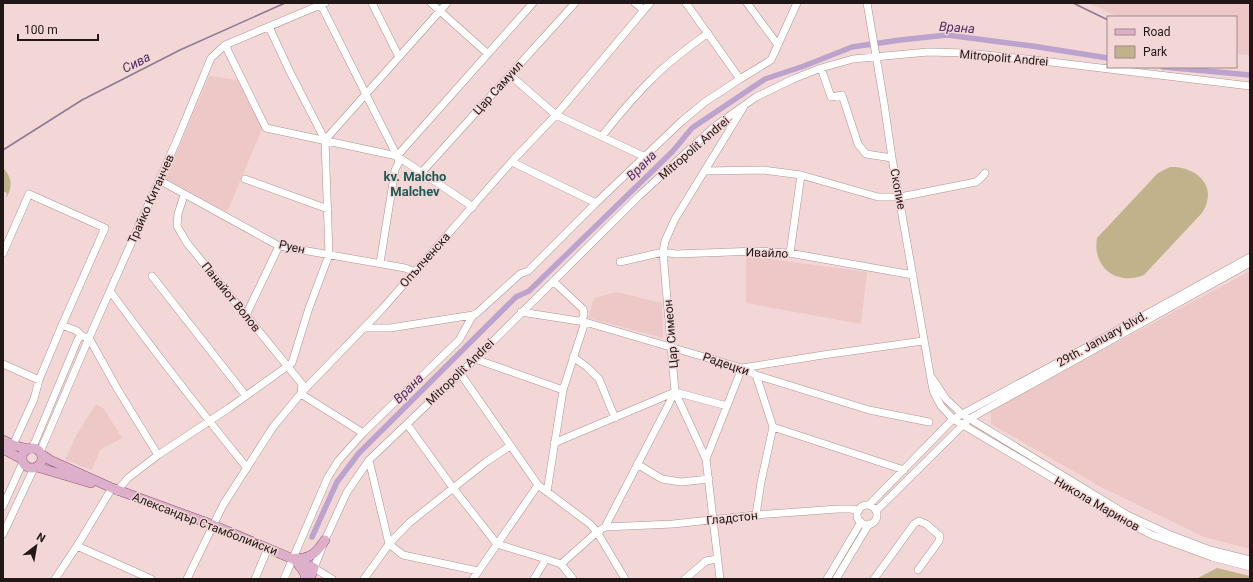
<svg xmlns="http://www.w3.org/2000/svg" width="1253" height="582" font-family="Roboto,sans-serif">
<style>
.built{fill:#edc8c7}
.green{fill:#c2b28b}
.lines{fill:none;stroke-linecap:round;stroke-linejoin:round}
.stream{stroke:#8c7996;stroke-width:1.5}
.canal{stroke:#bba3cd;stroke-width:5.5}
.minor-casing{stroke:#ad9392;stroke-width:8}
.major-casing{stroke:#8d5774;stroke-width:10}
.minor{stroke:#fff;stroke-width:7}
.major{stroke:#ddafca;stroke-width:9}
.labels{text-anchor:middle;stroke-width:3;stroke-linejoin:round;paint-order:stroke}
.street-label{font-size:12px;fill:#201716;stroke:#f3d7d6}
.water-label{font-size:13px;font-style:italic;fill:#4c2c61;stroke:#f3d7d6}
.neighbourhood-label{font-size:13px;font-weight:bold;fill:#1e5956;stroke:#f3d7d6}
</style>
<rect width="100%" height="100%" fill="#f3d7d6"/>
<path class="built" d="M1088,3H1250V55L1236,54V17H1118Z
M209,76L239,80L263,127L227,212L165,180Z
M746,256L867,272L861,324L746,303Z
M1250,271V549L1204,537L1101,487L991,424V410Z
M617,292L662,303L663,338L588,318L594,298Z
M96,404L104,409L122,438L100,450L92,470L65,460L77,434Z"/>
<path class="green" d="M1170,167C1190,166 1213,179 1207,202C1206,206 1204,210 1202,213L1144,275C1117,286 1092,268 1097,238L1158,173Z
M3,168C12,177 13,187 6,198L7,193L3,191Z
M1217,568L1250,576V579H1196Z"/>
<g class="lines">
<path class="stream" d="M1073,3L1108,20
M1202,67L1208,70
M3,150L82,100L180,50L285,3"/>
<path class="canal" d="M1163,67L1250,75
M312,537L337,482L359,453L516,297L529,291L673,151L692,128L765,79L804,66L852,47L900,40L947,35L1032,46L1108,58"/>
<defs>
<path id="minor" d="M372,3L399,57
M431,3L488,54
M635,3L644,10
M686,3L740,79
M747,3L778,45
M867,3L884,103L892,158L932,385L934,393L941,406L953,419L1123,520L1152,535L1212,557L1250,567
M321,5L397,156L399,162L395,170L380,263
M225,45L266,128L397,156L473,207
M821,68L831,97L842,95L858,144L866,154L892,158
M510,75L556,115L645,157
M602,136C618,116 634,96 653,78C669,61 689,47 708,33
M325,140L447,3
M397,156L533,3
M512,162L596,203
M705,171L763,170L801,175L878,197H900L976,182L981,178L985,173
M422,172L575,3
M245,179L328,209
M159,180L279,246L405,268L415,272
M184,195L178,214L177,226L187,243L302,384L301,394L363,433L338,461L328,477L284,579
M3,253L29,194L105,228L62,325L39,380L34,399L13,445
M790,253L801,175
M620,262L663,252L676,254L758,251L789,253L913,275
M152,276L246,396
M553,281L583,309L584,314L582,321
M110,291C154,351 200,410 247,468
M521,312L585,322L742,368L756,375L869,410L929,422
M246,315L279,246
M62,325L77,331L82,336
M365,328H390L473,315
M89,338L118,390L158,455
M573,357L587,367L599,379L615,418
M475,359L563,390
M3,364L39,380
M460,373L538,485L590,524L597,532L625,579
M756,375L773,427L904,470
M932,378L946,399L962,414L1129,516L1168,534L1210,550L1250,560
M407,424L453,488L497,544L546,559L561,564L573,579
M363,433L459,340L473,315L477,313L520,274L528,271L596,203L682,121L705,102L740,79L771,60L797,3
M554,443L675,392L727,406
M31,449L35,442L78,339L82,336L89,338
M40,452L89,338L177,140L211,58L225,45L325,3
M706,459L742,368L823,355L923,341
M637,464L662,479L681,482L709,479
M117,491L128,478L158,455L229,408L292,363L309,308L329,255L325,140L290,72L269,27
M547,492L563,390L585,322
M869,505L953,419L1085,348L1250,257
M857 515a10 10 0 1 1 20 0a10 10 0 1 1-20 0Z
M3,506L23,462
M876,511L969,419L1250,263
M756,515L761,482L773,427
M605,527L673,524L756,515L838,509H850L859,510
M3,534L34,468
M77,546L151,579
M561,564L597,532L605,527L675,392
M478,571L403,555L389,544L409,523L486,462L510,446
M55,579L77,546L112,488
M187,579L223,505L273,427L303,391L383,308L514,159L556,115L650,3
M255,579L268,548
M332,579L314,568L325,540L347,492L369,460L475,359L639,196L714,127L756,97L793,79L821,68L853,59L928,52L967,53L1026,59L1250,86
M364,579L389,544L369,460
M473,579L538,485
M534,579L546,559
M685,579L706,561L717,559
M720,579L706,459L675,392L663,252L665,241L675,219L743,108
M827,579L861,522
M836,579L869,524
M874,579L914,524L919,521L926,524L940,536L939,541L918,570"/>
<path id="major" d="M3,440L13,445L28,449
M22 458a10 10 0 1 1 20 0a10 10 0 1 1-20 0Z
M3,449L22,459
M41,454L50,460L112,488L213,525L314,568L310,579
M37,467L91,483
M296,558C310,560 318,551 325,540
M295,560L304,572L306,579"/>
</defs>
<use href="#minor" class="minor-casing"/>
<use href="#major" class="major-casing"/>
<use href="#minor" class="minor"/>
<use href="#major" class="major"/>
</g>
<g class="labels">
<g class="street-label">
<text transform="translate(1004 58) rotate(5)" y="4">Mitropolit Andrei</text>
<text transform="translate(498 88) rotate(-48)" y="4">Цар Самуил</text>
<text transform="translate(694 148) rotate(-41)" y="4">Mitropolit Andrei</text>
<text transform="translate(898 189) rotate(79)" y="4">Скопие</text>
<text transform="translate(151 199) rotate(-66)" y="4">Трайко Китанчев</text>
<text transform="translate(292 247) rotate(13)" y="4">Руен</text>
<text transform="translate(767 253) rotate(2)" y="4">Ивайло</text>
<text transform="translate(425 260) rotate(-48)" y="4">Опълченска</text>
<text transform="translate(231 297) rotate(51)" y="4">Панайот Волов</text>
<text transform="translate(671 334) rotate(-95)" y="4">Цар Симеон</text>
<text transform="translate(1102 339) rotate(-29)" y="4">29th. January blvd.</text>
<text transform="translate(726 364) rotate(19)" y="4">Радецки</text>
<text transform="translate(460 372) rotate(-44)" y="4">Mitropolit Andrei</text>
<text transform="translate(1097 504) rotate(30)" y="4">Никола Маринов</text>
<text transform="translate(732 518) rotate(-6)" y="4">Гладстон</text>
<text transform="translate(205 524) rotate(21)" y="4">Александър Стамболийски</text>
</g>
<g class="water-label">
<text transform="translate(957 27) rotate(4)" y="5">Врана</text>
<text transform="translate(136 62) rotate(-27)" y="5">Сива</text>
<text transform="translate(641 165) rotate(-45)" y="5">Врана</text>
<text transform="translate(408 388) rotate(-45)" y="5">Врана</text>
</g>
<g class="neighbourhood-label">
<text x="415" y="181">kv. Malcho<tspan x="415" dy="15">Malchev</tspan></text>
</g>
</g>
<rect width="1253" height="582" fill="none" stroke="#201716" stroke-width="8"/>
<rect x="1107" y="16" width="130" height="52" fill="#f3d7d6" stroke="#9f8a89"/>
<rect x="1115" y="29" width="20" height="6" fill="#ddafca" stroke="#9f8a89"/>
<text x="1143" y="36" font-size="12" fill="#201716">Road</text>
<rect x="1115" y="46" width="20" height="12" fill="#c2b28b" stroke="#9f8a89"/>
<text x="1143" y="56" font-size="12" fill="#201716">Park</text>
<g transform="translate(36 546) rotate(31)" stroke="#f3d7d6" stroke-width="3" paint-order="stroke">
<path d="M0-3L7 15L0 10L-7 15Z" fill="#201716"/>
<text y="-6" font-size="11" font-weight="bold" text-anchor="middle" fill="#201716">N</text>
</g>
<path d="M18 34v6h80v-6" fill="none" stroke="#201716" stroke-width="2"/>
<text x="24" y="34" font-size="12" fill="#201716" stroke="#f3d7d6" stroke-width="3" paint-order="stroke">100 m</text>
</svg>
